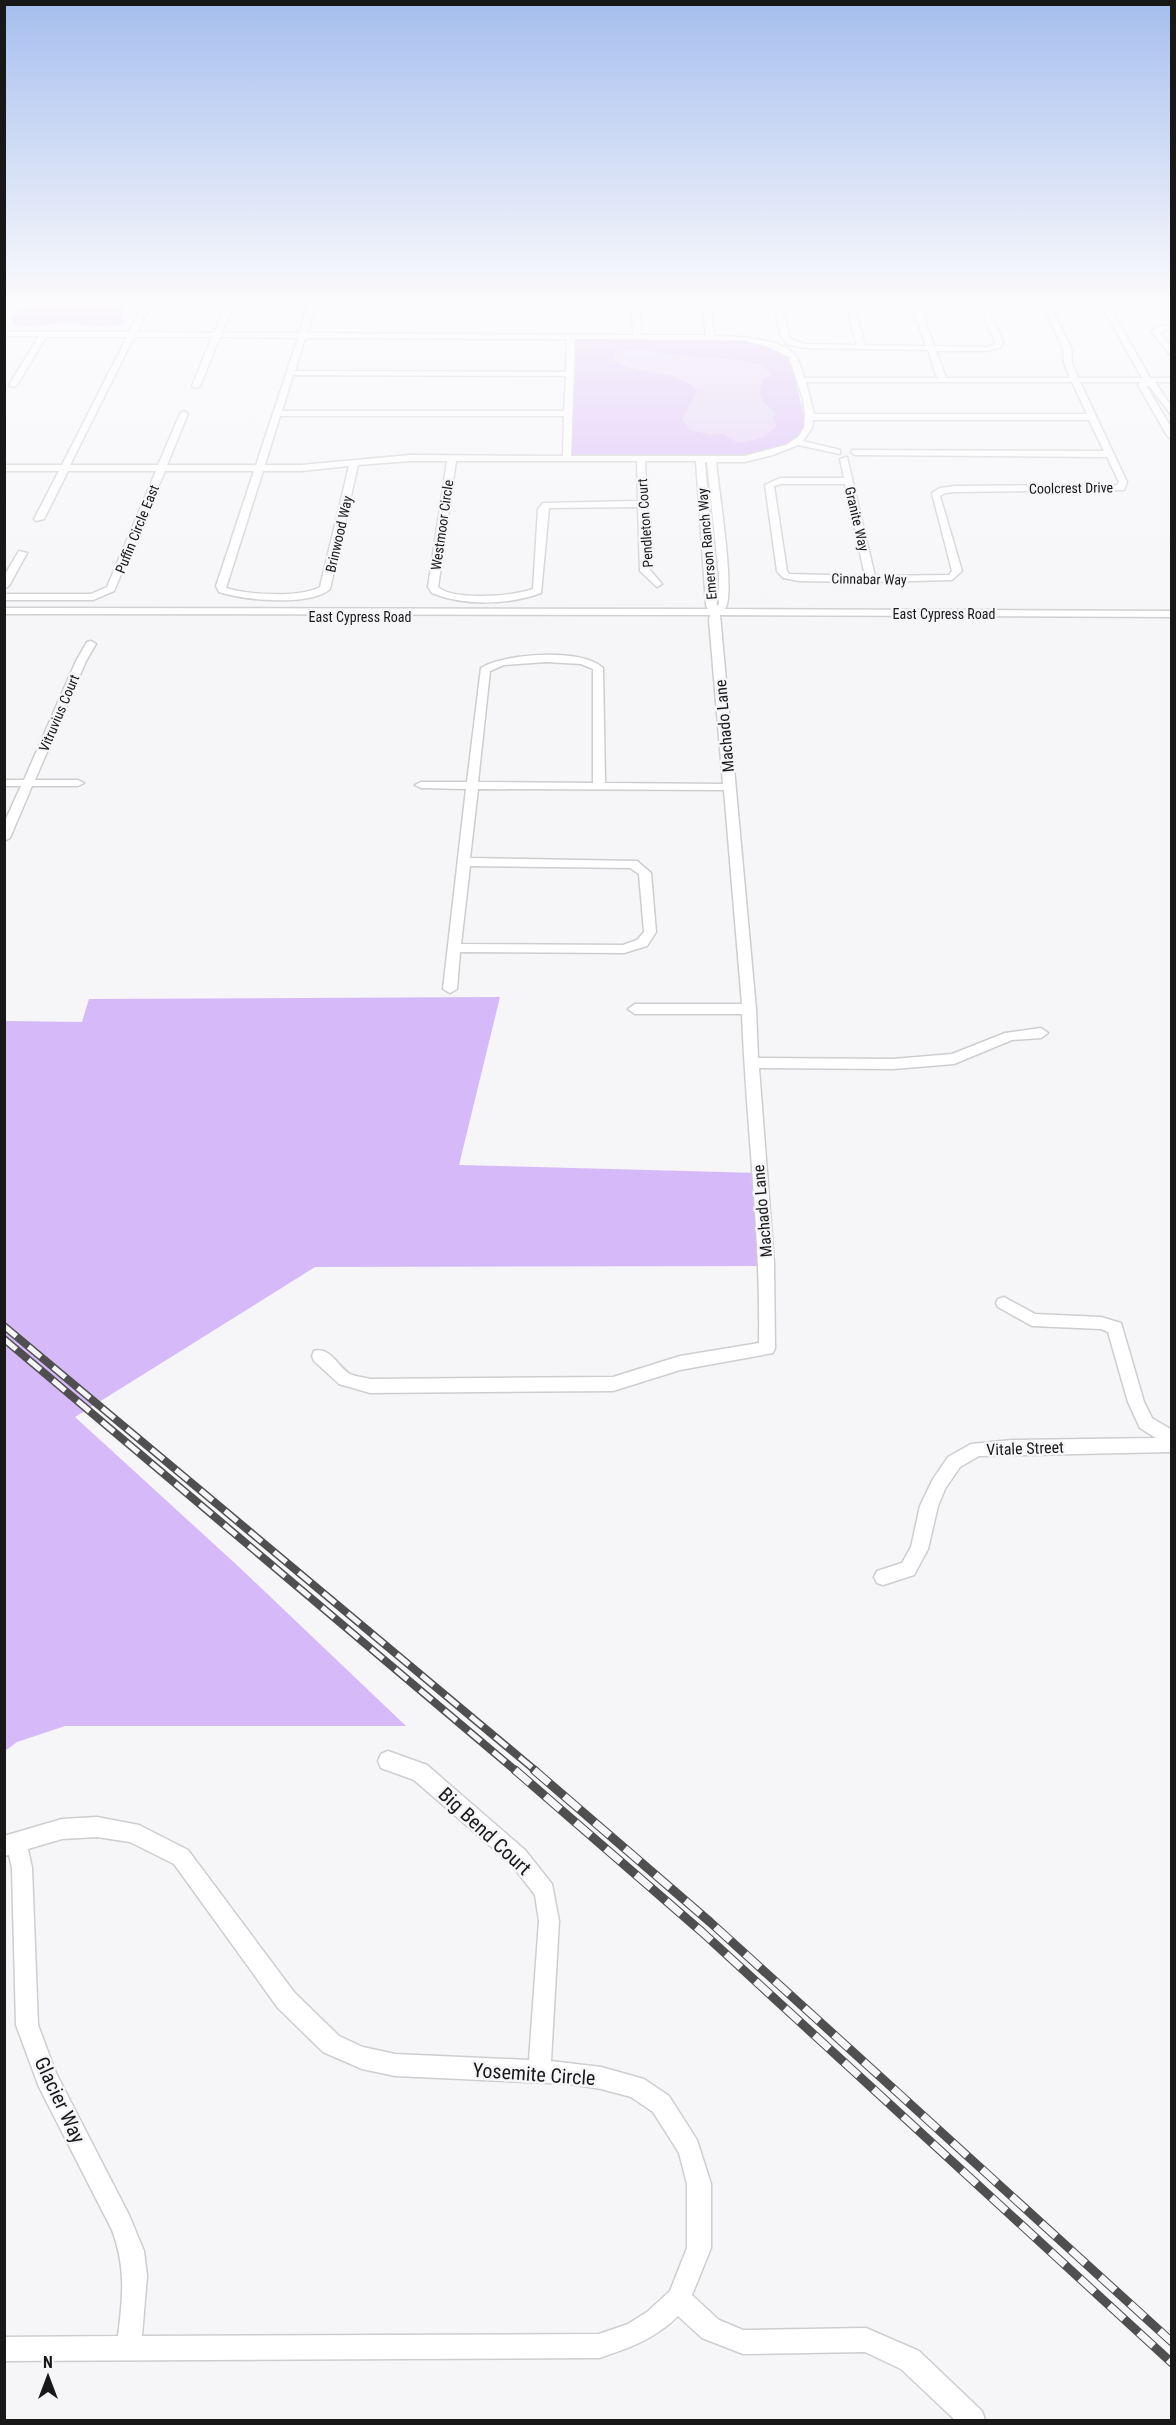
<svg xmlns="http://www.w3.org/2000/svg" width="1176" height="2425" font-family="'Roboto Condensed',sans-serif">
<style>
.green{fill:#d6b9f8}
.water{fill:#e0cef6}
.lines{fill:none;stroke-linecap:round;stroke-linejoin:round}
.minor-casing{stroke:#cecdd0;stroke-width:3}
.minor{fill:#fff;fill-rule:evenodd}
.rail-far1-casing{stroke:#4f4f50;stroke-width:8}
.rail-casing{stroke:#4f4f50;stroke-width:9}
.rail-far1{stroke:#f6f5f8;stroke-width:5;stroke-dasharray:16;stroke-linecap:butt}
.rail{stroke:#f6f5f8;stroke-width:7;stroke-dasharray:20;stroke-linecap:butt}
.labels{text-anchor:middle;stroke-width:5;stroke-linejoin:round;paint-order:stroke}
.far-street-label{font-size:14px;fill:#181819;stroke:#f6f5f8}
.street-label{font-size:16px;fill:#181819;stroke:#f6f5f8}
.near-street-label{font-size:20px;fill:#181819;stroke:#f6f5f8}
</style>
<rect width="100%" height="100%" fill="#f6f5f8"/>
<path class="green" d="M583,337L743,339L770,347L787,356L792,365L804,417V430L793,443L768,453L736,457L572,456L574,339Z
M500,997L459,1165L759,1173L773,1266L315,1267L75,1417L239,1567L406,1726H65L17,1742L5,1751V1021L82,1022L89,999Z"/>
<path class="water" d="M33,296H126C116,304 125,313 122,323C103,331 86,323 66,323C48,324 32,329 14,325L12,319Z
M642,349L682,356L739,360L761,365L768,371L770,376L763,379L760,393L762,401L776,413L773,418L777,426L763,438L738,443L723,434L712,435L689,430L682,419L693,399V395L697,391C682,373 653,374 632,368C626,367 620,363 614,361L615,354L622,351Z"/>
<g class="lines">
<defs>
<path id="minor" d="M7,296H15L4,307V299Z
M147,296H155L137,332L214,333L229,296H237L222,333H299L311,296H319L317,301L632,300V296H640L641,335H706L701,296H709L714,336C734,336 781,338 795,355C800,361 802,371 804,378H937L928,350L804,348L786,344L781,336L772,296H780L789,336L792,340L804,344L857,345L843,296H851L865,345L926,346L909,296H917L934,346L987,347L994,345L995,342L974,296H982L1003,342L1001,347L987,351H936L946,378H1070L1064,363L1063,348L1038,296H1046L1071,348L1072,363L1078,378H1142L1096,296H1104L1150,378H1172V382H1155L1172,407V416L1150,387L1146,385L1172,429V439L1168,437L1138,385L1140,382H1080L1127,482L1124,490L955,492L945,493L940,496L962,571L952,580L871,582L799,581L783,578L777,571L765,485L780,478H844L840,459L847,457L875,576L949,575L952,571L932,493L940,488L955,486L1117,485L1119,482L1107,457L855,455L851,452L852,450L1104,451L1089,420H813L812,428L803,441L840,450V454L798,445L773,455L744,462H716C718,485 736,596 725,609L1172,611V617L720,615L756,1009L758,1058L893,1059L952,1054L1005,1033L1041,1028L1048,1033L1041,1038L1012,1040L954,1064L893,1069L759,1068L774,1263L775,1348L773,1353L680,1370L613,1391L370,1393L339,1384L314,1361L312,1356L314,1351C330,1346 338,1367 350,1374C356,1377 364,1377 370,1379L613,1377L680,1356L759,1343C761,1232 746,1123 742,1014H635L628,1009L635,1004H742L724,790L478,789L470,858L637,861L651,873L656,932L647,946L624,953L460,952L457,989L450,993L443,989L466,789L421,788L415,785L421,782H467L481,668C504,653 583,648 603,668L605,783L723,784L709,620L710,615L4,614V608L708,609L706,605L696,461H645L650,570L662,584L657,587L640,571L638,507L549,508L541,593C509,605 463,606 432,593L428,587L447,461H410L358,465L330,589C310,607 243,600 219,592L216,586L254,471H165L114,591L93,600H4V594H91L107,587L156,471H68L44,519L36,521L34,519L59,471H4V465H62L127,337H46L17,385L13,387L9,385L39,336H4V332H129ZM632,304L633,335L307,333L316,305ZM134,337H212L192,386L196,388L200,386L220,337L298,338L256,465H167L188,414L184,411L180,414L158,465H70ZM305,338L567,339L566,372L295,371ZM575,339L742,340L769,347L789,357L803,399L805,415L804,428L798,437L786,445L744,456H571ZM293,375L566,376L564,411H282ZM806,382H1072L1087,414H814ZM280,416H564L563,456L410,455L301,465H265ZM456,461H637L638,501L543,503L538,509L533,589C514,596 453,601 438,587ZM705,462H707L719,576V604L717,606ZM349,466L320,587C301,598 248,595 226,588L263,471H301ZM781,484H845L865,576L789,574L787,571L774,486ZM546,662L581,664L593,669V783L478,782L490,671L504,665ZM470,866L630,868L639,874L644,932L637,940L623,945L461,944Z
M1137,296H1172V299L1141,298Z
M1172,325V329L1160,332L1172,349V357L1152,332L1155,327Z
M19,551L27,553L9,586L4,589V576Z
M91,641L96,644L86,661L35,780H78L84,783L78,786H32L10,838L4,841V823L21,786H4V780H24L76,661L87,642Z
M1004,1297L1035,1314L1101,1317L1121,1323L1144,1402L1152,1418L1172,1430V1452L979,1456L960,1467L945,1489L938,1506L928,1549L914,1575L883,1585L877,1583L874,1577L877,1571L902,1563L911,1547L920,1506L933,1479L948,1457L971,1444L1012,1440L1156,1438L1140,1428L1128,1402L1108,1332L1101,1329L1032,1326L998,1307L996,1303L998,1299Z
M388,1751L427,1765L525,1850L552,1884L559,1921L551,2061L601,2067L644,2079L669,2096L697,2140L711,2184V2248L692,2295L719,2320L743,2330L866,2328L919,2351L982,2411L985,2420H955L901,2369L865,2352L743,2354L702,2338L678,2316C655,2339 629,2348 599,2358L4,2361V2337L118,2336C123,2297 126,2267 112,2230L39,2087L16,2025L12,1868L9,1855L4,1856V1836L62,1819L97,1817L139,1825L188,1850L294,1992L339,2036L363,2047L395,2054L529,2060L539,1921L535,1895L511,1864L414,1780L381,1768L378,1761L381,1754ZM97,1837L130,1842L174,1864L278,2008L323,2052L362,2069L395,2076L570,2084L601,2089L631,2097L653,2112L679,2153L687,2184V2248L670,2291L647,2312L628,2324L599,2334L142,2336L147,2276L144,2251L129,2215L56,2073L38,2025L32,1868L28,1849L62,1839Z"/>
</defs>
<use href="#minor" class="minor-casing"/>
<use href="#minor" class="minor"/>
<defs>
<path id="rail-far1" d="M4,1326L536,1771
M4,1339L516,1771"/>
<path id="rail" d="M515,1770L702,1932L1172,2363
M534,1770L710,1922L1172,2342"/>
</defs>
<use href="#rail-far1" class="rail-far1-casing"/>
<use href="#rail" class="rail-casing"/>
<use href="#rail-far1" class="rail-far1"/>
<use href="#rail" class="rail"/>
</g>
<linearGradient id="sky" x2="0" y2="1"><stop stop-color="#a5beee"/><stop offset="0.47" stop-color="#fbfafc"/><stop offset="1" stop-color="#fbfafc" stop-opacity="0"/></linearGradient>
<rect width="1176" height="635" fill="url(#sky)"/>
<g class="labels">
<g class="far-street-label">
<text transform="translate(1071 488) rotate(-1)" y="5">Coolcrest Drive</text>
<text transform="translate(857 519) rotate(77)" y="5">Granite Way</text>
<text transform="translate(645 523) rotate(-94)" y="5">Pendleton Court</text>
<text transform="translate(442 525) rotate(-82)" y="5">Westmoor Circle</text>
<text transform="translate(137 529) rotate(-68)" y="5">Puffin Circle East</text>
<text transform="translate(339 534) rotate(-77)" y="5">Brinwood Way</text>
<text transform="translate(707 544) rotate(-95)" y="5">Emerson Ranch Way</text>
<text transform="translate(869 579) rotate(1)" y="5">Cinnabar Way</text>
<text x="944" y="619">East Cypress Road</text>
<text x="360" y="622">East Cypress Road</text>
<text transform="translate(59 713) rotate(-67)" y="5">Vitruvius Court</text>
</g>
<g class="street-label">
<text transform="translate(724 726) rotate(-95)" y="6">Machado Lane</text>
<text transform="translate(762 1211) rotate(-95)" y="6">Machado Lane</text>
<text transform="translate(1025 1448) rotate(-2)" y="6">Vitale Street</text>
</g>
<g class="near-street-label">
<text transform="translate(485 1831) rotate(43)" y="7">Big Bend Court</text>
<text transform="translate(534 2074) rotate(4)" y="7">Yosemite Circle</text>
<text transform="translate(60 2100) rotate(65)" y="7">Glacier Way</text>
</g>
</g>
<rect width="1176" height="2425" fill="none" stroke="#181819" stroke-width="12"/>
<g transform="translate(48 2377)" stroke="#f6f5f8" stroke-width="4.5" paint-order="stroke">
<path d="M0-4.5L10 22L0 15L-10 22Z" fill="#181819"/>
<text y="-9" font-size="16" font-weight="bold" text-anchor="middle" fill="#181819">N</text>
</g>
</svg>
